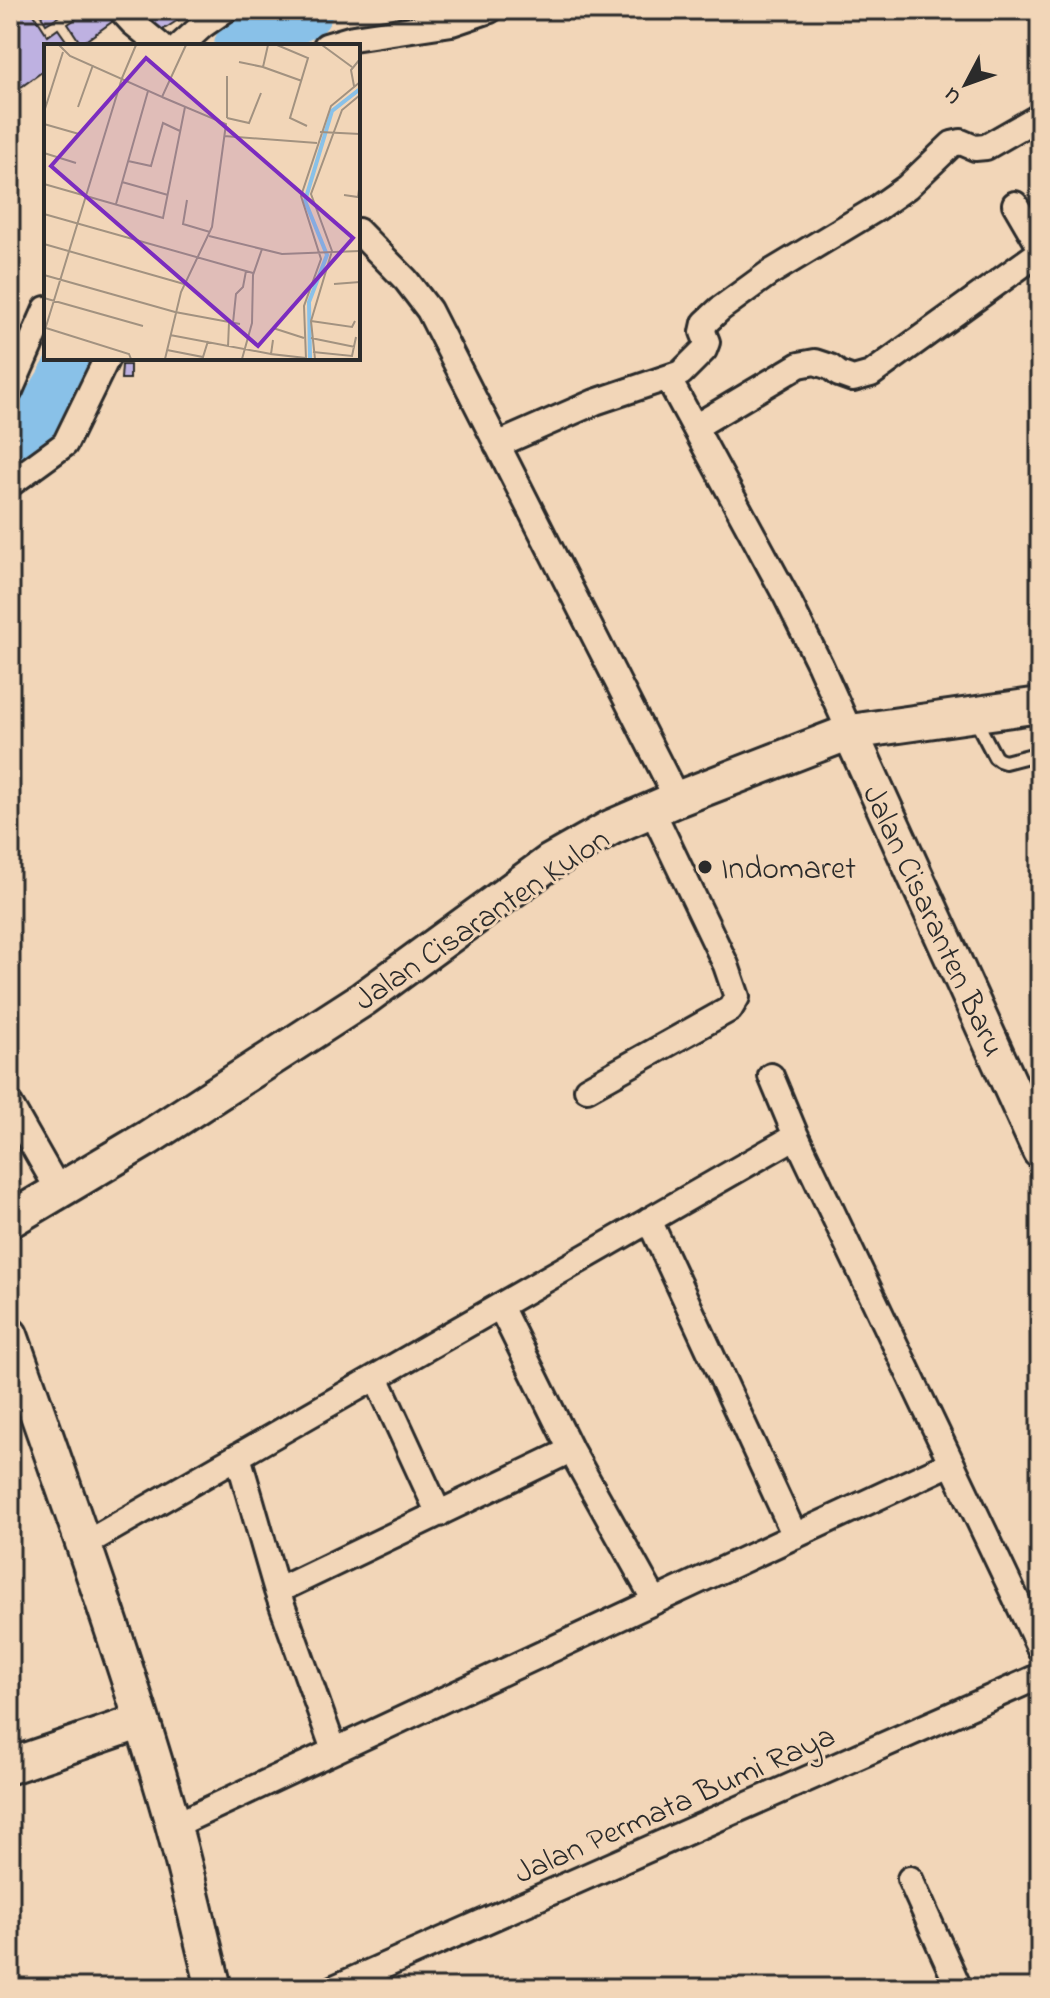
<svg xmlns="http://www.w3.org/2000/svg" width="1050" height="1998" font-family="'Indie Flower',sans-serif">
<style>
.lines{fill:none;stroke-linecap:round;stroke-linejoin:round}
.river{stroke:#89c1e8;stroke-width:56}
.building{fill:#beb1e1;stroke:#2b2b2b;stroke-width:2}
.lane-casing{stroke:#2b2b2b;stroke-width:18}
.street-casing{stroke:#2b2b2b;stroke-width:30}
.secondary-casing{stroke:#2b2b2b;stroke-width:40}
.lane{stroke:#f2d6b8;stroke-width:12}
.street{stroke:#f2d6b8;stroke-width:24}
.secondary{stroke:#f2d6b8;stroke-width:34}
.poi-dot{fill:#2b2b2b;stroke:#f2d6b8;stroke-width:3}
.labels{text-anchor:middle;stroke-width:6;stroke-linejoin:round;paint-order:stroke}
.poi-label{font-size:32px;fill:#2b2b2b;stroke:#f2d6b8;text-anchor:start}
.street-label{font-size:32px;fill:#2b2b2b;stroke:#f2d6b8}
.inset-river{fill:none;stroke:#89c1e8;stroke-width:4}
.inset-road{fill:none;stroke:#a29280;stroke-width:2}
.view{fill:#7b2cbf;fill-opacity:0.15;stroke:#7b2cbf;stroke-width:4}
.inset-edge{fill:none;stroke:#2b2b2b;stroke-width:4}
</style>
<rect width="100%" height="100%" fill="#f2d6b8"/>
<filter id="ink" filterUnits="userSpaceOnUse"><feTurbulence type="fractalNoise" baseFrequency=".0125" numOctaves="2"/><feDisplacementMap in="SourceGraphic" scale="16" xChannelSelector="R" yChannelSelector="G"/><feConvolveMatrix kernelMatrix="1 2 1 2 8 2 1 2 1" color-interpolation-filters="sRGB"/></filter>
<g filter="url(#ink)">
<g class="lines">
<path class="river" d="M242,46L305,10
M10,450L28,440L68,376L76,358"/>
</g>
<path class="building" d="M10,10H31L48,36L58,29L70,46H46V69L10,95Z
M38,10H69L46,24Z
M89,10H109L116,19L81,44L68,24Z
M149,10H187L189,13L158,33L143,14Z
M122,365H130V379H121Z"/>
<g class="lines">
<defs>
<path id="lane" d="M974,717L995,757L999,760L1005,762L1040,753"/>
<path id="street" d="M121,10L133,23L161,46
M180,46L202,26L225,10
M326,46L353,38L452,23L490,10
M1015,204L1040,247
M358,231L406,280L429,310L677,799
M668,378L786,596L820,665L850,732
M10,391L46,309
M695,427L799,365L815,362L830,367L839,374L853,379L871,374L1040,252
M497,445L595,402L681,373L704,350L707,342L703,332L705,323L720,309L768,274L876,209L907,187L952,144L961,142L975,148L986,147L1040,116
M10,484L65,444L107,358
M771,1076L796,1136
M587,1089L730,1009L737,997L726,965L652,810
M10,1105L59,1191
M649,1220L795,1536
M500,1306L571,1450
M376,1377L439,1514
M238,1456L277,1591L571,1450L655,1601
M83,1545L796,1136L1040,1649
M277,1591L334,1750
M173,1826L951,1463
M910,1879L959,1988
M334,1988L1040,1676"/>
<path id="secondary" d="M850,732L1040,1151
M10,1220L148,1138L363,999L550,862L612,827L677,799L850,732L1040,705
M10,1335C67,1497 126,1659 173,1824C188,1878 200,1933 214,1988
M10,1766L142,1721"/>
</defs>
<use href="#lane" class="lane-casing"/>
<use href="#street" class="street-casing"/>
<use href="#secondary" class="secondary-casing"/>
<use href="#lane" class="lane"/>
<use href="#street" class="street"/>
<use href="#secondary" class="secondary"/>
</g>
</g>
<circle class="poi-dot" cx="705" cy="867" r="8"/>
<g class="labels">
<g class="poi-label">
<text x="721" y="878">Indomaret</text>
</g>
<g class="street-label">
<text transform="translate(481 918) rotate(-34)" y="11">Jalan Cisaranten Kulon</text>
<text transform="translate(935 920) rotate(65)" y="11">Jalan Cisaranten Baru</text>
<text transform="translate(674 1803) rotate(-24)" y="11">Jalan Permata Bumi Raya</text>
</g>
</g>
<g transform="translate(44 44)">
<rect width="316" height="316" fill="#f2d6b8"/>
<path class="inset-river" d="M266,315L265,258L283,211L261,157L288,67L316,45"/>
<path class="inset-road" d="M15,1L26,12L118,53L142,1M224,1L219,23L258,37M233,1L264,14L246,74L263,82M278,1L308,23M195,18L219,23M183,32V74M310,42L307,26L316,15M118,53L182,80L168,183L137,248L121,315M34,63L49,21M0,68L19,8M183,74L205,79L217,49M0,80L35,90M276,88L316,90M180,92L273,99M0,109L32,119M84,117L107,122L119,79L136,87M78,138L124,151M0,140L119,174L141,63M300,151L314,153L316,138M143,156L139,180L166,188M72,160L104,47M0,170L209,229M165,192L238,210L316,207M0,200L140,240M0,231L131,268L196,280M290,240L316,238M0,254L99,282M267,277L308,283L311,277M189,279L192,250L199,243L202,227M2,284L85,310L87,315M229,284L260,294M0,289L78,34L92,1M126,291L227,310M267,294L311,303M229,296L227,310L262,314M184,303L185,278M123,306L159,313L164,297M269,308L308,312L312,293M198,315L208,279L209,231L218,205M262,315L260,262L277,215L257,152L287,62L316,38M271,315L267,277L288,207L267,150L298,66L316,51"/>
<path class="view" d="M102,14L309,194L214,302L7,122Z"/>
<rect width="316" height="316" class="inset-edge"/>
</g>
<rect width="1050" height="1998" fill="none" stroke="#f2d6b8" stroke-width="40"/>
<rect x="20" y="20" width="1010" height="1958" fill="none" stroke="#2b2b2b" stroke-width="3" filter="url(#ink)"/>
<g transform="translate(966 84) rotate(229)" stroke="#f2d6b8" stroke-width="6" paint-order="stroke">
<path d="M0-6L14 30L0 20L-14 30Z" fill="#2b2b2b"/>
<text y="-12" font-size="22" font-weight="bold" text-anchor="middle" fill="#2b2b2b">U</text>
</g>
</svg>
